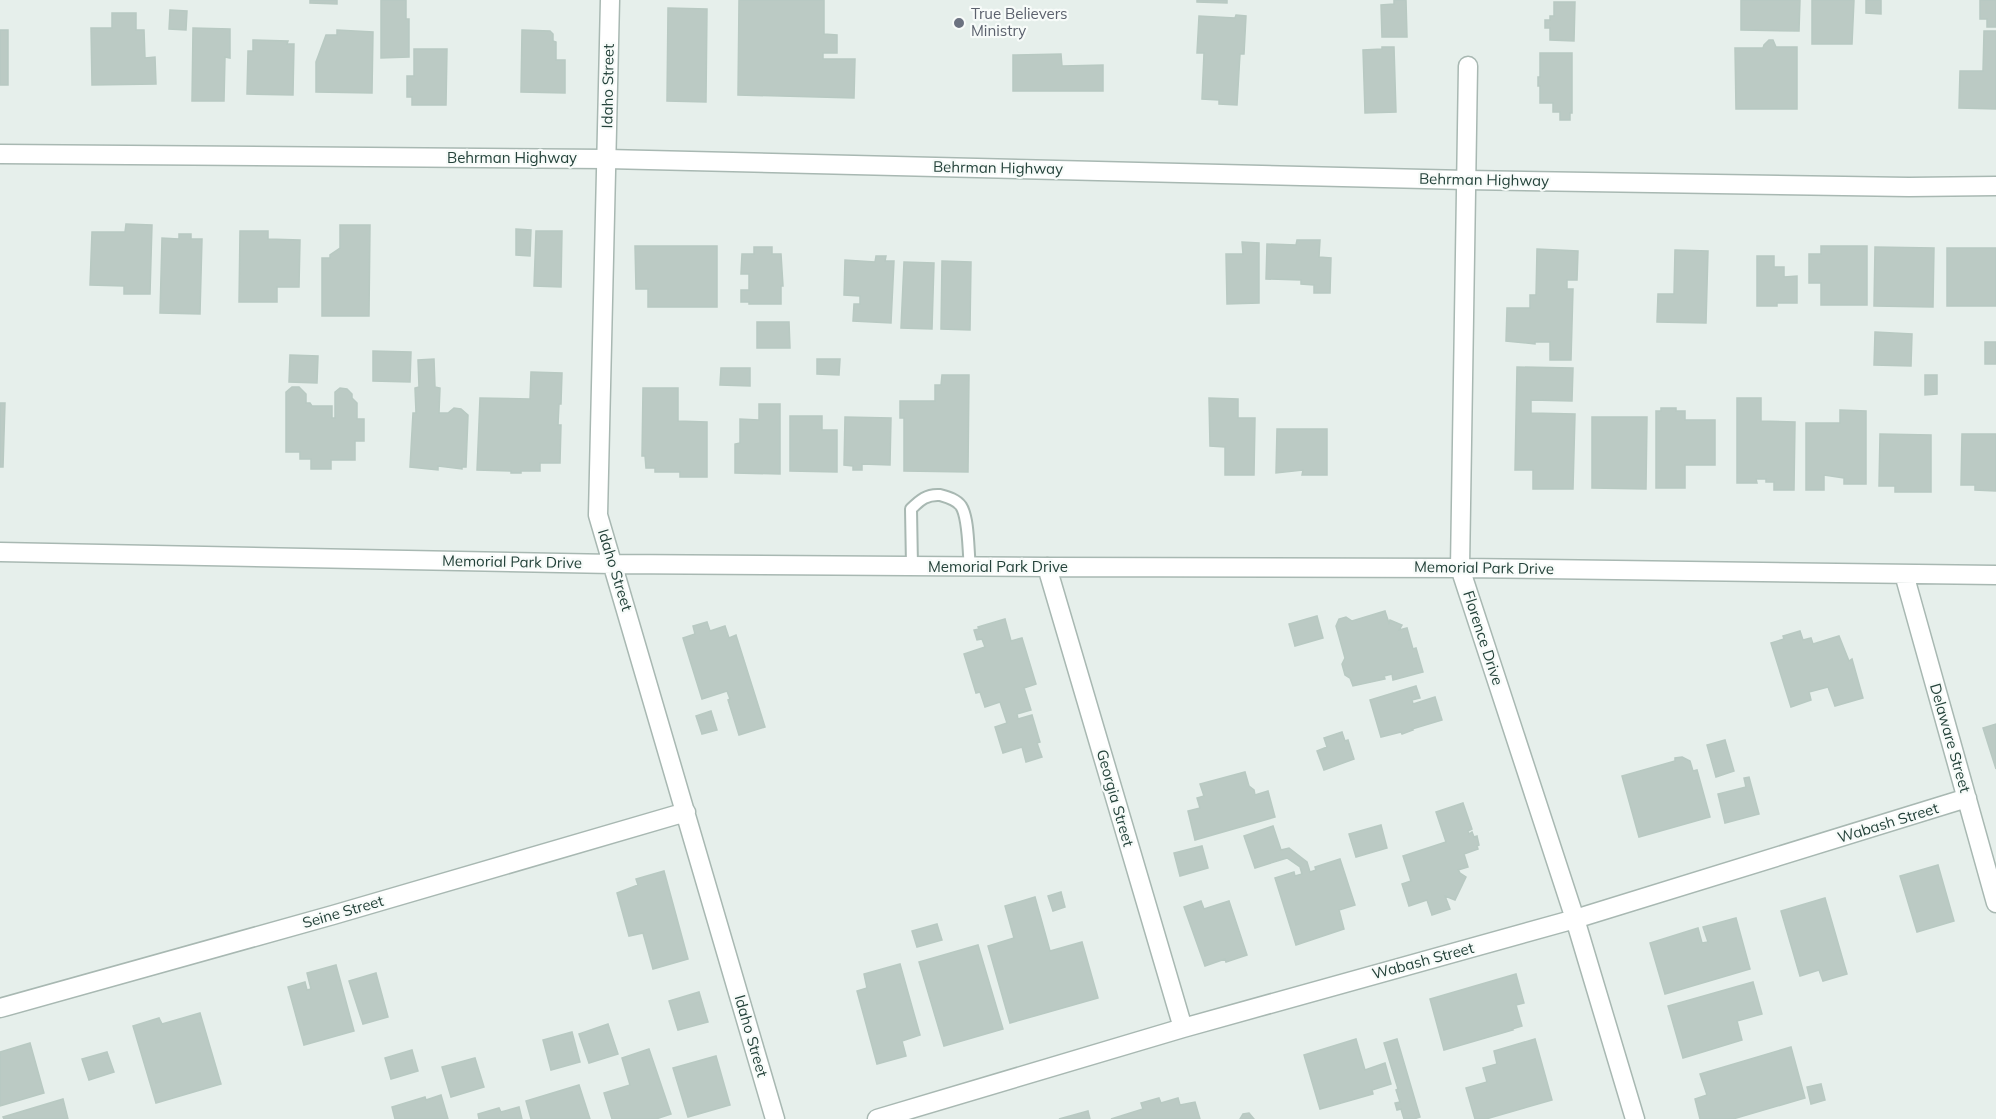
<svg xmlns="http://www.w3.org/2000/svg" width="1996" height="1119" font-family="Mulish,sans-serif">
<style>
.building{fill:#bbcac4;stroke:#b8c9c2;stroke-width:1.5}
.lines{fill:none;stroke-linecap:round;stroke-linejoin:round}
.service-casing{stroke:#a8b8b2;stroke-width:14}
.minor-casing{stroke:#a8b8b2;stroke-width:21}
.tertiary-casing{stroke:#a8b8b2;stroke-width:21}
.service{stroke:#fff;stroke-width:10}
.minor{stroke:#fff;stroke-width:18}
.tertiary{stroke:#fff;stroke-width:18}
.worship-dot{fill:#6b7280;stroke:#f7fbf9;stroke-width:2}
.labels{text-anchor:middle;stroke-width:4.5;stroke-linejoin:round;paint-order:stroke}
.worship-label{font-size:15px;fill:#5b616d;stroke:#f7fbf9;text-anchor:start}
.street-label{font-size:15px;fill:#24423a;stroke:#f7fbf9}
</style>
<rect width="100%" height="100%" fill="#e6efeb"/>
<path class="building" d="M310,0H337V4L310,3Z
M381,0H406V19H409V57L381,58Z
M739,0H824V34L837,35V53H823V59H855L854,98L738,95Z
M1197,0H1227V3L1197,2Z
M1394,0H1406L1407,37H1382L1381,5L1394,4Z
M1741,0H1800L1799,31L1741,30Z
M1812,0H1854L1852,44H1812Z
M1866,0H1881V14L1866,13Z
M1980,0H1996V27H1987V19H1980Z
M1554,2H1575L1574,41L1550,40V28H1545V20H1550V16H1554Z
M668,8L707,9L706,102L667,101Z
M170,10L187,11L186,30L169,29Z
M112,13H136V30H144L145,58L155,57L156,84L92,85L91,28H112Z
M1236,15L1246,16L1244,54H1240L1237,105L1219,104V100L1202,99L1204,53H1197L1199,16L1235,18Z
M193,28L230,29V58L225,57L224,101H192Z
M0,30H8V85H0Z
M337,30L373,32L372,93L316,92V62L326,35H337Z
M522,30L550,31L553,34V41L556,42V60H565V93L521,92Z
M1984,31H1996V109L1959,108L1960,71H1983Z
M253,40L288,41L287,44H294L293,95L247,94L248,51H253Z
M1769,40H1773L1776,47H1797V109H1736L1735,48H1763L1764,45Z
M1382,47H1394L1396,112L1365,113L1363,50L1382,49Z
M414,49H447L446,105H412V97H407V76H414Z
M1540,53H1572V113H1570V120H1560V112H1553V103H1540V86H1538V77H1540Z
M1061,54L1062,66L1103,65V91H1013V55Z
M126,224L152,225L150,294H124V286L90,285L92,232H125Z
M340,225H370L369,316H322V258H330V255L340,248Z
M516,229L531,230L530,256L516,255Z
M240,231H268V239L300,240L299,287H277V302H239Z
M536,231H562L561,287L534,286Z
M179,234H191V239H202L200,314L160,313L162,238L179,239Z
M1297,240H1320L1319,257L1331,258L1330,293H1314V285L1301,284V280L1266,279L1267,244L1296,245Z
M1242,242L1259,243V303L1227,304L1226,254H1243Z
M635,246H717V307H648V289H636Z
M1821,246H1867V305H1821V283H1809V254H1821Z
M754,247H772V254H781L783,286H781V304H749V302H741V290H749V274H741L742,254H754Z
M1875,247L1934,248L1933,307L1874,306Z
M1947,248H1996V306H1947Z
M1537,249L1578,251L1577,280H1567V289H1573L1571,360H1550V342H1535V344L1506,341L1507,308H1530V295H1536Z
M1675,250L1708,251L1706,323L1657,322L1658,294H1674Z
M876,256H886L885,261H894L891,323L853,321L854,304H860V296L844,295L845,260L875,262Z
M1757,256H1774V267H1784V277L1797,276V303H1777V306H1757Z
M942,261L971,262L970,330L941,329Z
M904,262L934,263L932,329L901,328Z
M757,322H789L790,348H757Z
M1875,332L1912,334L1911,366L1874,365Z
M1985,342H1996V364H1985Z
M373,351L411,352L410,382L373,381Z
M290,355L318,356L317,383L289,382Z
M434,359L435,387L440,388L439,413H448L454,408L461,409L468,415L466,467H462V469L438,466V470L410,467L413,413H416L415,388L419,387L418,360Z
M817,359H840L839,375L817,374Z
M1517,367L1573,368L1572,401L1531,400V413L1575,414L1573,489H1533V470H1515Z
M721,368H750V386L720,385Z
M531,372L562,373L561,404H559L558,425H561L560,463H540V471H521V473H511V471L477,470L480,398L530,399Z
M942,375H969L968,472L904,471V418H900V401H935V385H941Z
M1925,375H1937V394L1925,395Z
M292,387H299L306,394V403H310L312,406H332V418H335V392L340,388L347,389L352,394V398L357,403V419H364V441H355V460H331V469H311V459H300V452H286V392Z
M643,388H678V421L707,422V477H680V472H655V468H646L645,456H642Z
M1209,398L1238,399V418H1255L1254,475H1225V447L1210,446Z
M1737,398H1761V421L1795,422L1794,490H1774V482H1766V479H1756L1757,483H1737Z
M0,403H5L3,467H0Z
M759,404H780V474L735,473V444L740,443V419L759,420Z
M1661,408H1676V411H1685V420H1715V465H1685V488H1656V411H1661Z
M1840,410L1866,411V484H1844V478L1824,475V490H1806V423H1840Z
M790,416H822V430H837V472L790,471Z
M845,417L891,418L890,465L862,464V470H853V466L844,465Z
M1592,417H1647L1646,489L1592,488Z
M1277,429H1327V475H1302L1303,470L1276,473Z
M1880,434L1931,435V492H1895V486H1879Z
M1962,434H1996V491L1975,490V485H1961Z
M1385,611L1389,623L1390,620L1402,625L1399,630L1407,628L1413,649L1416,648L1423,672L1393,680L1392,674L1384,676L1385,679L1353,686L1350,678L1345,675L1342,664L1345,658L1336,626L1339,619L1346,617L1352,621Z
M1317,616L1323,638L1295,646L1289,624Z
M1005,619L1011,641L1022,638L1036,684L1024,688L1031,710L1017,714L1018,719L1032,715L1040,742L1037,743L1042,757L1026,762L1022,747L1003,753L995,727L1007,723L1000,702L985,707L980,692L976,693L964,654L985,647L982,639L977,640L974,630L979,629L978,627Z
M707,622L710,631L725,626L729,638L736,635L765,727L739,735L728,700L730,699L727,691L702,699L683,638L695,634L693,626Z
M1800,631L1803,640L1811,638L1813,644L1839,636L1849,661L1852,659L1863,698L1835,706L1828,687L1809,692L1811,700L1791,707L1771,643L1784,639L1783,636Z
M1416,686L1420,698L1412,700L1413,704L1435,697L1442,720L1412,729L1413,730L1402,734L1401,732L1381,737L1370,700Z
M711,711L717,730L702,734L696,716Z
M1996,724V769L1983,728Z
M1342,732L1345,741L1348,740L1354,759L1324,770L1317,751L1327,747L1324,738Z
M1725,740L1734,771L1716,777L1707,745Z
M1682,757L1690,761L1693,771L1697,770L1710,817L1639,837L1622,776L1675,761V758Z
M1245,772L1249,786L1254,790L1255,795L1268,791L1275,817L1195,840L1188,811L1200,808L1197,798L1204,796L1200,784Z
M1749,777L1759,814L1725,823L1718,794L1746,787L1744,778Z
M1463,803L1472,829L1468,831L1469,834L1472,832L1474,837L1477,836L1479,845L1477,846L1478,849L1464,854L1468,867L1458,870L1460,873L1466,877L1455,900L1445,896L1450,909L1432,915L1427,900L1409,906L1402,884L1411,881L1403,856L1446,842L1436,812Z
M1381,825L1387,848L1356,857L1349,834Z
M1273,826L1281,850L1289,848L1307,862L1310,872L1316,870L1315,867L1340,859L1355,905L1339,910L1344,929L1296,945L1275,878L1294,872L1295,876L1302,874L1300,867L1287,858L1255,868L1244,836Z
M1202,846L1208,868L1180,876L1174,853Z
M1938,865L1954,921L1917,932L1900,876Z
M664,871L688,959L653,969L643,933L629,936L617,893L638,885L636,879Z
M1061,892L1065,907L1053,911L1048,896Z
M1035,897L1050,951L1082,942L1098,998L1010,1023L988,946L1014,938L1005,906Z
M1825,898L1847,974L1823,981L1819,970L1800,976L1781,911Z
M1201,901L1204,909L1229,901L1247,955L1226,962L1225,959L1205,966L1184,907Z
M1736,918L1750,969L1665,994L1650,943L1698,928L1702,943L1708,942L1703,927Z
M937,924L942,940L917,947L912,931Z
M978,945L1003,1029L944,1046L919,962Z
M900,964L920,1035L902,1041L906,1056L877,1064L857,991L867,988L864,974Z
M336,965L354,1031L304,1045L288,987L305,982L307,990L311,989L307,973Z
M376,973L388,1017L363,1024L349,981Z
M1516,974L1524,1003L1516,1005L1522,1026L1512,1029L1513,1030L1444,1050L1430,999Z
M1753,982L1762,1014L1737,1021L1742,1040L1683,1058L1668,1006Z
M699,992L708,1022L678,1030L669,1001Z
M200,1013L221,1084L156,1103L133,1026L159,1018L162,1024Z
M608,1024L618,1054L589,1063L579,1034Z
M572,1032L580,1062L551,1070L543,1040Z
M1356,1039L1365,1070L1385,1063L1391,1084L1372,1090L1373,1094L1320,1109L1304,1055Z
M1397,1039L1420,1117L1414,1119H1404L1401,1109L1397,1110L1395,1103L1400,1102L1396,1090L1398,1089L1384,1043Z
M1535,1039L1552,1100L1486,1119H1475L1466,1088L1487,1082L1483,1068L1497,1064L1494,1051Z
M30,1043L44,1093L0,1106V1052Z
M1791,1047L1805,1098L1733,1119H1700L1695,1099L1707,1095L1700,1074Z
M649,1049L671,1114L656,1119H612L604,1093L630,1085L622,1058Z
M412,1050L418,1071L391,1079L385,1058Z
M107,1052L114,1072L89,1080L82,1059Z
M716,1056L730,1105L688,1117L673,1068Z
M475,1058L484,1087L451,1097L442,1067Z
M1821,1084L1825,1100L1811,1104L1807,1087Z
M579,1085L590,1119H531L526,1101Z
M441,1095L448,1119H395L392,1107L425,1097L426,1100Z
M1159,1098L1161,1103L1178,1098L1180,1105L1195,1102L1200,1119H1111L1143,1109L1141,1103Z
M63,1099L68,1119H4L3,1117Z
M519,1107L522,1119H479L478,1114L499,1108L501,1112Z
M1088,1111L1090,1119H1059Z
M1249,1113L1254,1119H1240L1243,1114Z"/>
<g class="lines">
<defs>
<path id="service" d="M912,566L911,509C920,500 927,494 940,495C947,497 956,499 961,506C969,518 968,551 970,567"/>
<path id="minor" d="M610,0L598,515L775,1119
M1468,66L1460,568L1575,919L1635,1119
M0,552L613,564L1047,567L1460,568L1996,575
M1047,567L1183,1028
M1904,574L1996,903
M0,1008L333,915L686,812
M877,1119L1183,1028L1575,919L1967,798"/>
<path id="tertiary" d="M0,154L607,159L1466,180L1909,187L1996,186"/>
</defs>
<use href="#service" class="service-casing"/>
<use href="#minor" class="minor-casing"/>
<use href="#tertiary" class="tertiary-casing"/>
<use href="#service" class="service"/>
<use href="#minor" class="minor"/>
<use href="#tertiary" class="tertiary"/>
</g>
<circle class="worship-dot" cx="959" cy="23" r="6"/>
<g class="labels">
<g class="worship-label">
<text x="971" y="19">True Believers<tspan x="971" dy="17">Ministry</tspan></text>
</g>
<g class="street-label">
<text transform="translate(608 86) rotate(-89)" y="5">Idaho Street</text>
<text x="512" y="163">Behrman Highway</text>
<text transform="translate(998 168) rotate(1)" y="5">Behrman Highway</text>
<text transform="translate(1484 180) rotate(1)" y="5">Behrman Highway</text>
<text transform="translate(512 562) rotate(1)" y="5">Memorial Park Drive</text>
<text x="998" y="572">Memorial Park Drive</text>
<text transform="translate(1484 568) rotate(1)" y="5">Memorial Park Drive</text>
<text transform="translate(615 570) rotate(73)" y="5">Idaho Street</text>
<text transform="translate(1483 638) rotate(72)" y="5">Florence Drive</text>
<text transform="translate(1950 738) rotate(74)" y="5">Delaware Street</text>
<text transform="translate(1115 798) rotate(74)" y="5">Georgia Street</text>
<text transform="translate(1888 823) rotate(-17)" y="5">Wabash Street</text>
<text transform="translate(343 912) rotate(-16)" y="5">Seine Street</text>
<text transform="translate(1423 961) rotate(-15)" y="5">Wabash Street</text>
<text transform="translate(751 1036) rotate(74)" y="5">Idaho Street</text>
</g>
</g>
</svg>
